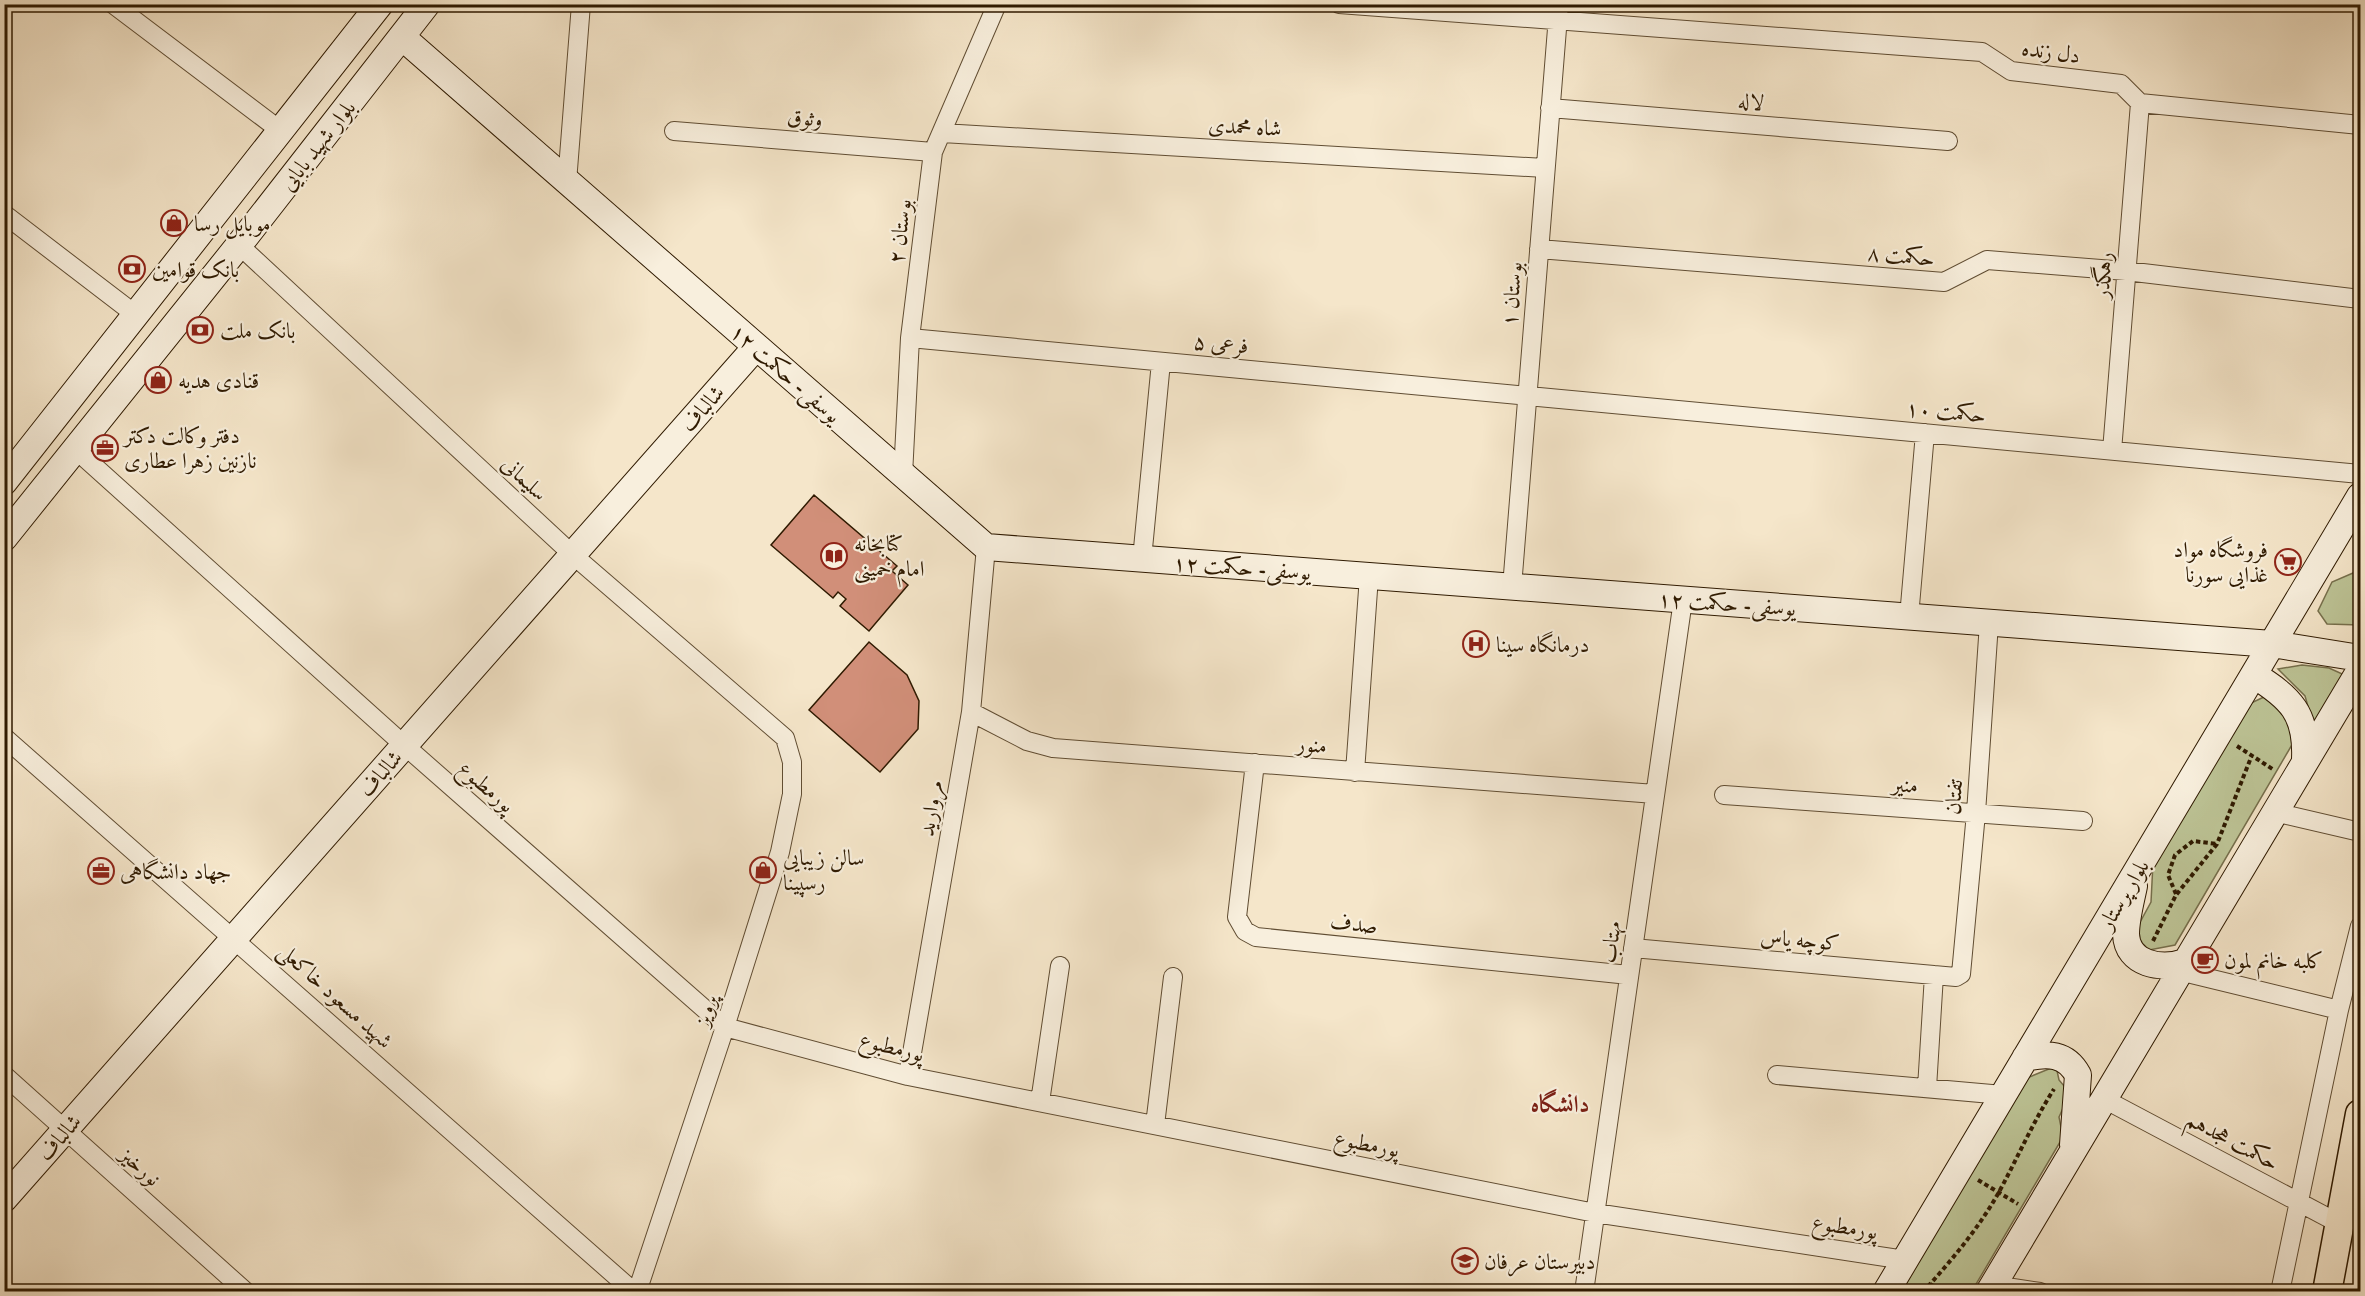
<svg xmlns="http://www.w3.org/2000/svg" width="2365" height="1296" font-family="'IM FELL DW Pica',Amiri,serif">
<style>
.green{fill:#bdc496;stroke:#766f4c;stroke-width:1.5}
.building{fill:#d18f79;stroke:#2f1a01;stroke-width:1.5}
.lines{fill:none;stroke-linecap:round;stroke-linejoin:round}
.street-casing{stroke:#604d33;stroke-width:20}
.secondary-casing{stroke:#2f1a01;stroke-width:28}
.primary-casing{stroke:#2f1a01;stroke-width:31}
.path{stroke:#2f1a01;stroke-width:4;stroke-dasharray:4.5 3;stroke-linecap:butt}
.street{stroke:#f8efdd;stroke-width:18}
.secondary{stroke:#f8efdd;stroke-width:26}
.primary{stroke:#f5e6ca;stroke-width:28}
.labels{text-anchor:middle;stroke-width:4.5;stroke-linejoin:round;paint-order:stroke}
.street-label{font-size:22px;fill:#2f1a01;stroke:#f8efdd}
.poi-label{font-size:22px;fill:#2f1a01;stroke:#f8efdd;text-anchor:start}
.neighbourhood-label{font-size:24px;font-weight:bold;fill:#7a1f14;stroke:#f8efdd}
</style>
<rect width="100%" height="100%" fill="#f5e6ca"/>
<filter id="stains"><feTurbulence type="fractalNoise" baseFrequency=".00333" numOctaves="4"/><feColorMatrix values="0 0 0 0 .2 0 0 0 0 .09 0 0 0 0 .02 0 0 0 .5 -.17"/></filter>
<radialGradient id="worn" r=".72"><stop offset=".6" stop-color="#630" stop-opacity="0"/><stop offset="1" stop-color="#630" stop-opacity=".3"/></radialGradient>
<path class="green" d="M2360,570V625L2327,624L2318,611L2332,582Z
M2302,665L2329,668L2349,677L2313,724L2305,696L2278,669Z
M2264,697L2289,717L2293,743L2175,945L2144,951L2132,937L2151,902L2153,863L2251,703Z
M2056,1066L2059,1080L2070,1093L2059,1117L2063,1137L1972,1291L1901,1292L2027,1078Z"/>
<path class="building" d="M814,495L897,566L892,571L908,585L869,631L840,606L846,599L838,592L833,598L771,545Z
M869,642L907,675L919,701L918,729L880,772L809,710Z"/>
<g class="lines">
<defs>
<path id="street" d="M113,4L281,131
M1339,4L1982,52L2011,71L2121,84L2140,103
M2140,103L2360,125
M1550,108L1948,141
M674,131L933,152
M942,133L1545,168
M567,182L581,4
M4,214L136,315
M239,245L573,555L785,738L792,762V794L780,852L725,1027L637,1292
M1539,249L1944,282L1987,260L2126,271L2360,299
M910,338L2360,474
M75,449L404,745L725,1027L908,1076L1595,1213L1905,1260
M2112,451L2140,103
M903,475L910,338L933,152L997,4
M1142,559L1161,362
M1512,587L1559,4
M1909,617L1925,433
M971,712L1027,741L1053,748L1655,794
M4,737L634,1292
M1255,763L1237,917L1245,931L1256,937L1629,975
M1355,772L1369,576
M1724,795L2083,821
M2274,812L2360,832
M1633,948L1956,977L1961,974L1976,813L1989,623
M2179,971L2339,1010
M4,1075L246,1292
M1777,1075L2003,1095
M908,1076L971,712L986,547
M1927,1088L1934,975
M2104,1099L2340,1224
M1040,1102L1060,966
M1155,1125L1173,977
M1993,1285L2040,1292
M1584,1292L1683,600
M2280,1292L2339,1010L2360,926"/>
<path id="secondary" d="M402,37L986,547L2272,644L2360,658
M4,482L380,4
M4,538L239,245L427,4
M2254,675C2291,698 2307,714 2305,759
M2134,886C2131,901 2126,919 2126,934C2127,965 2162,970 2185,962
M2025,1058C2048,1053 2066,1053 2078,1075L2073,1145
M4,1199L756,347
M1886,1292L2360,496
M1989,1292L2360,670"/>
<path id="primary" d="M2327,1292L2360,1114"/>
</defs>
<use href="#street" class="street-casing"/>
<use href="#secondary" class="secondary-casing"/>
<use href="#primary" class="primary-casing"/>
<path class="path" d="M2237,746L2274,770
M2176,894L2168,875L2175,855L2193,841L2217,844
M2153,941L2176,895L2217,844L2252,755
M1978,1180L2018,1204
M1930,1284L1944,1292
M1923,1292C1951,1261 1979,1228 1999,1192C2018,1157 2033,1122 2054,1089"/>
<use href="#street" class="street"/>
<use href="#secondary" class="secondary"/>
<use href="#primary" class="primary"/>
</g>
<defs>
<symbol id="shop-ring" viewBox="-11 -11 22 22"><circle r="9.5" fill="#f8efdd" stroke="#8f2418" stroke-width="1.5"/><path d="M-5-2.5h2.3a2.7 3.5 0 0 1 5.4 0H5L5.5 6h-11ZM-1.5-2.5h3a1.5 2.3 0 0 0-3 0Z" fill="#8f2418"/></symbol>
<symbol id="bank-ring" viewBox="-11 -11 22 22"><circle r="9.5" fill="#f8efdd" stroke="#8f2418" stroke-width="1.5"/><path d="M-6-4H6V4H-6ZM0-2.3a2.3 2.3 0 1 0 0 4.6a2.3 2.3 0 1 0 0-4.6Z" fill="#8f2418"/></symbol>
<symbol id="office-ring" viewBox="-11 -11 22 22"><circle r="9.5" fill="#f8efdd" stroke="#8f2418" stroke-width="1.5"/><path d="M-6-3h4V-5.5h4V-3h4V5H-6ZM-1-4.5V-3h2v-1.5ZM-6 0V1H6V0Z" fill="#8f2418"/></symbol>
<symbol id="library-ring" viewBox="-11 -11 22 22"><circle r="9.5" fill="#f8efdd" stroke="#8f2418" stroke-width="1.5"/><path d="M-6-4Q-3-5.5-.7-3.5V5Q-3 3-6 4ZM6-4Q3-5.5 .7-3.5V5Q3 3 6 4Z" fill="#8f2418"/></symbol>
<symbol id="supermarket-ring" viewBox="-11 -11 22 22"><circle r="9.5" fill="#f8efdd" stroke="#8f2418" stroke-width="1.5"/><path d="M-6-5.5h2.5l.6 2H6L4.5 2H-2.5L-4.4-4H-6ZM-1.5 3.2a1.3 1.3 0 1 0 .1 0ZM3 3.2a1.3 1.3 0 1 0 .1 0Z" fill="#8f2418"/></symbol>
<symbol id="hospital-ring" viewBox="-11 -11 22 22"><circle r="9.5" fill="#f8efdd" stroke="#8f2418" stroke-width="1.5"/><path d="M-5-5h3v3.5h4V-5h3V5h-3V1.5h-4V5h-3Z" fill="#8f2418"/></symbol>
<symbol id="cafe-ring" viewBox="-11 -11 22 22"><circle r="9.5" fill="#f8efdd" stroke="#8f2418" stroke-width="1.5"/><path d="M-5.5-4.5H6V0H3Q3 3.5 0 3.5H-2.5Q-5.5 3.5-5.5 0ZM3-3.2v2h1.7v-2ZM-6 4.5H4V6H-6Z" fill="#8f2418"/></symbol>
<symbol id="school-ring" viewBox="-11 -11 22 22"><circle r="9.5" fill="#f8efdd" stroke="#8f2418" stroke-width="1.5"/><path d="M0-5L7-2L0 1L-7-2ZM-4 1L0 2.5L4 1V4Q0 6-4 4Z" fill="#8f2418"/></symbol>
</defs>
<g fill-rule="evenodd">
<use href="#shop-ring" x="159" y="208" width="30" height="30"/>
<use href="#bank-ring" x="117" y="254" width="30" height="30"/>
<use href="#bank-ring" x="185" y="315" width="30" height="30"/>
<use href="#shop-ring" x="143" y="365" width="30" height="30"/>
<use href="#office-ring" x="90" y="433" width="30" height="30"/>
<use href="#library-ring" x="819" y="541" width="30" height="30"/>
<use href="#supermarket-ring" x="2273" y="547" width="30" height="30"/>
<use href="#hospital-ring" x="1461" y="629" width="30" height="30"/>
<use href="#shop-ring" x="748" y="855" width="30" height="30"/>
<use href="#office-ring" x="86" y="856" width="30" height="30"/>
<use href="#cafe-ring" x="2190" y="945" width="30" height="30"/>
<use href="#school-ring" x="1450" y="1246" width="30" height="30"/>
</g>
<g class="labels">
<g class="street-label">
<text transform="translate(2051 51) rotate(8)" y="8">دل زنده</text>
<text transform="translate(1751 101) rotate(5)" y="8">لاله</text>
<text transform="translate(805 117) rotate(5)" y="8">وثوق</text>
<text transform="translate(1245 126) rotate(3)" y="8">شاه محمدی</text>
<text transform="translate(317 145) rotate(-52)" y="8">بلوار شهید بابایی</text>
<text transform="translate(899 231) rotate(-83)" y="8">بوستان ۲</text>
<text transform="translate(1901 255) rotate(5)" y="8">حکمت ۸</text>
<text transform="translate(2102 275) rotate(-85)" y="8">رهگذر</text>
<text transform="translate(1511 294) rotate(-85)" y="8">بوستان ۱</text>
<text transform="translate(1221 343) rotate(5)" y="8">فرعی ۵</text>
<text transform="translate(786 373) rotate(41)" y="8">یوسفی- حکمت ۱۲</text>
<text transform="translate(702 408) rotate(-49)" y="8">شالباف</text>
<text transform="translate(1946 411) rotate(5)" y="8">حکمت ۱۰</text>
<text transform="translate(525 478) rotate(43)" y="8">سلیمانی</text>
<text transform="translate(1242 567) rotate(4)" y="8">یوسفی- حکمت ۱۲</text>
<text transform="translate(1727 603) rotate(4)" y="8">یوسفی- حکمت ۱۲</text>
<text transform="translate(1312 744) rotate(5)" y="8">منور</text>
<text transform="translate(380 773) rotate(-49)" y="8">شالباف</text>
<text transform="translate(1905 784) rotate(4)" y="8">منیر</text>
<text transform="translate(487 786) rotate(41)" y="8">پورمطبوع</text>
<text transform="translate(1953 797) rotate(-86)" y="8">تفتان</text>
<text transform="translate(930 808) rotate(-80)" y="8">مروارید</text>
<text transform="translate(2123 894) rotate(-59)" y="8">بلوار پرستار</text>
<text transform="translate(1354 923) rotate(6)" y="8">صدف</text>
<text transform="translate(1800 939) rotate(5)" y="8">کوچه یاس</text>
<text transform="translate(1610 942) rotate(-82)" y="8">مهتاب</text>
<text transform="translate(336 995) rotate(42)" y="8">شهید مسعود خاکعلی</text>
<text transform="translate(705 1010) rotate(-72)" y="8">پرویز</text>
<text transform="translate(892 1046) rotate(14)" y="8">پورمطبوع</text>
<text transform="translate(59 1137) rotate(-49)" y="8">شالباف</text>
<text transform="translate(2233 1140) rotate(28)" y="8">حکمت هجدهم</text>
<text transform="translate(1367 1143) rotate(11)" y="8">پورمطبوع</text>
<text transform="translate(141 1166) rotate(42)" y="8">نورخیز</text>
<text transform="translate(1845 1226) rotate(9)" y="8">پورمطبوع</text>
</g>
<g class="poi-label">
<text x="194" y="231">موبایل رسا</text>
<text x="152" y="277">بانک قوامین</text>
<text x="220" y="338">بانک ملت</text>
<text x="178" y="388">قنادی هدیه</text>
<text x="124" y="443">دفتر وکالت دکتر<tspan x="124" dy="25">نازنین زهرا عطاری</tspan></text>
<text x="854" y="551">کتابخانه<tspan x="854" dy="25">امام خمینی</tspan></text>
<text x="2268" y="557" text-anchor="end">فروشگاه مواد<tspan x="2268" dy="25">غذایی سورنا</tspan></text>
<text x="1496" y="652">درمانگاه سینا</text>
<text x="783" y="865">سالن زیبایی<tspan x="783" dy="25">رسپینا</tspan></text>
<text x="120" y="879">جهاد دانشگاهی</text>
<text x="2224" y="968">کلبه خانم لمون</text>
<text x="1484" y="1269">دبیرستان عرفان</text>
</g>
<g class="neighbourhood-label">
<text x="1560" y="1112">دانشگاه</text>
</g>
</g>
<rect width="2365" height="1296" fill="none" stroke="#f5e6ca" stroke-width="24"/>
<rect x="6" y="6" width="2353" height="1284" fill="none" stroke="#2f1a01" stroke-width="3"/>
<rect x="12" y="12" width="2341" height="1272" fill="none" stroke="#2f1a01" stroke-width="1.5"/>
<rect width="100%" height="100%" filter="url(#stains)"/>
<rect width="100%" height="100%" fill="url(#worn)"/>
</svg>
